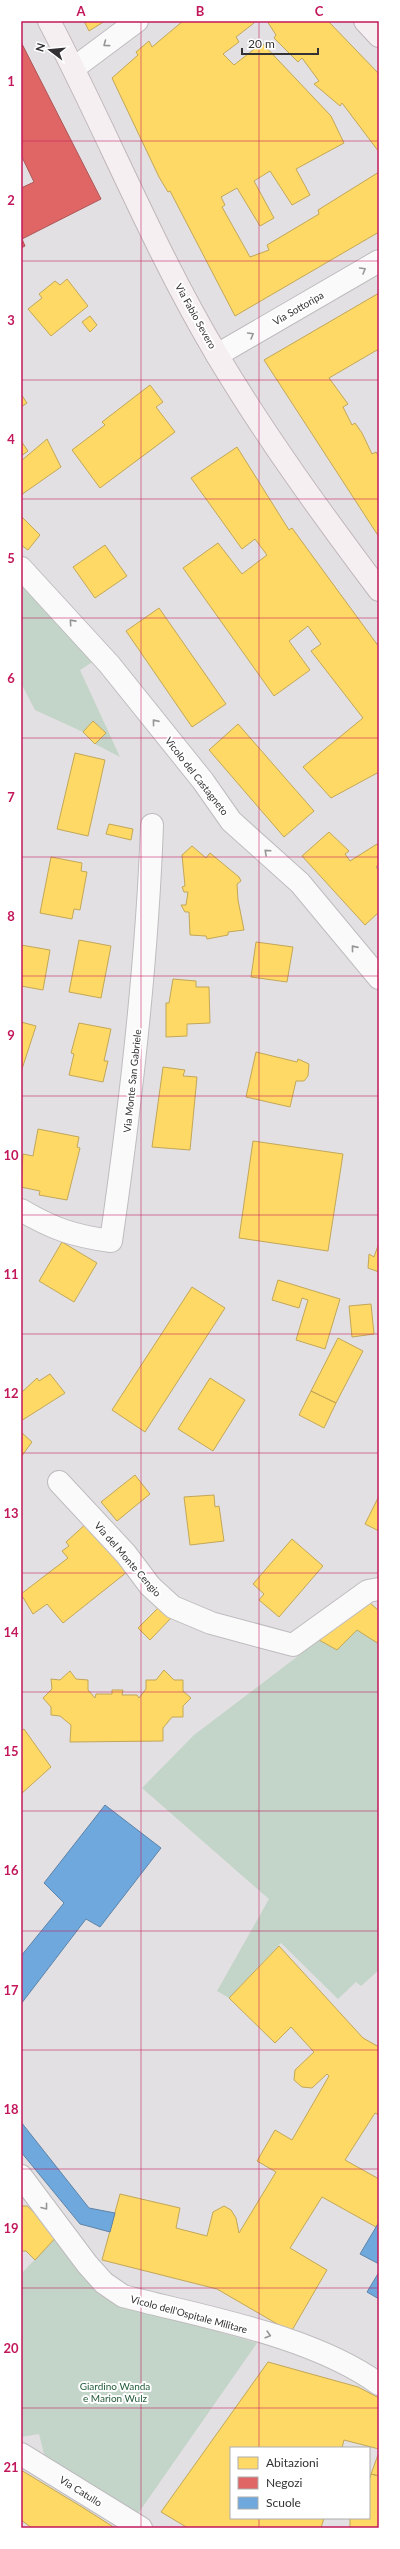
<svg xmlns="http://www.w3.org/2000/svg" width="400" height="2549" font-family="Lato,sans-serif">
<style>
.green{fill:#c3d4c8}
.homes{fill:#ffd966;stroke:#c2a757}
.shops{fill:#e06666;stroke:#ac5657}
.schools{fill:#6fa8dc;stroke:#5d84a9}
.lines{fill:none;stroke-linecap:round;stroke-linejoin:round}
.minor-casing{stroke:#bebcbe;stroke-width:24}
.major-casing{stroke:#c0b6ba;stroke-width:24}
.minor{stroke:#fbfafb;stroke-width:22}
.major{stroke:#f5eff1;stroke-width:22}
.oneway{stroke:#979697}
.grid{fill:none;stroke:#c2185b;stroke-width:1;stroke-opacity:0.55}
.labels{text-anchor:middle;stroke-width:4;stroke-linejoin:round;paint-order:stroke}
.street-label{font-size:10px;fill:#333133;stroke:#fff}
.park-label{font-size:10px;fill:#235b38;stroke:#fff}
.neatline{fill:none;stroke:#c2185b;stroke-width:1.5}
.grid-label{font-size:13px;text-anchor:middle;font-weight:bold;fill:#c2185b}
</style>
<rect width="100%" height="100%" fill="#e3e0e3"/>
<path class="green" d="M21,583L97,659L80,670L120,757L95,744L106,733L93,721L83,732L35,710L21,683Z
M369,1602L379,1611V1970L361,1986L356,1982L338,1999L281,1943L229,1998L217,1991L269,1899L142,1788L194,1735Z
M59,2234L126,2305L257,2343L137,2515L45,2458L39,2434L21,2437V2274Z"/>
<path class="homes" d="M84,21H105L89,31Z
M183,21H253L254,23L236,37L239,42L223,54L234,65L262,43L331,116L344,143L296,169L310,195L292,205L270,171L254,181L274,218L260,226L237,188L221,197L225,205L222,207L250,257L269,250L267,245L319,214L318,210L379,172V232L235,316L170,191L168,192L159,177L112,78L138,55L136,52L149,41L152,47Z
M267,21H328L379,74V152L342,103L340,106L314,84L319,81L302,58L298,62L274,38L276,35Z
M67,279L88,306L51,336L28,309L42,298L39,294L55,281L60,285Z
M379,293V355L377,350L329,378L348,404L343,407L352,425L355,423L362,433L372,454L376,452L379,457V537L264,360Z
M90,316L97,325L90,332L82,322Z
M150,385L163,402L156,407L175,432L100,488L72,450L105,425L102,422Z
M21,394L27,403L21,407Z
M47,439L61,467L21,495V461Z
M21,441L28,451L21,456Z
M237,447L289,530L292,528L379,647V772L331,798L303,767L363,718L311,651L321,644L308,626L289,641L310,670L274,696L183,568L218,543L242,574L267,555L255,539L242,549L191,478Z
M21,516L40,535L28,550L21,545Z
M105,545L127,576L95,598L73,567Z
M159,608L226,704L192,727L126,631Z
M93,721L106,733L95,744L83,732Z
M238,724L314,811L284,837L209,750Z
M75,753L105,760L88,836L57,829Z
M109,824L133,829L131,840L106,834Z
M329,832L349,851L345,854L350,861L377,844L379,847V864L376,867L379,871V912L365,925L302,856Z
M192,846L206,858L210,853L239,877L241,881L237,884L238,900L244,930L228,932V935L207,939L206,936L190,935L189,912H185L181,905H186L188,892H184L182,887L185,886L182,855Z
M51,857L82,863L81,871L87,872L80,910L74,909L72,919L40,913Z
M79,940L111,946L101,998L69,992Z
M256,942L293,947L287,982L251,977Z
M21,945L50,950L43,990L21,986Z
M173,979L196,981V987H209L210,1023L187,1024V1036L166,1037V1003H169Z
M21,1022L36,1026L22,1069L21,1068Z
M79,1023L111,1029L104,1061H108L103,1082L69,1075L74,1054L71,1053Z
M256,1052L297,1062L298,1059L309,1064L308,1076L304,1081H296L290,1107L246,1097Z
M163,1067L185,1070L183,1076L197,1077L190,1150L152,1147Z
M38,1129L79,1137L77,1147L80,1148L67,1200L39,1195L40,1191L21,1187L23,1154L33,1156Z
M253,1141L343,1154L328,1251L239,1238Z
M62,1242L97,1263L74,1302L39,1281Z
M379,1243V1272L368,1268L369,1254L374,1257Z
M278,1280L340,1299L325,1349L296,1340L308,1300L302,1298L299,1308L272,1300Z
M192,1287L225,1308L145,1432L112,1410Z
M371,1304L374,1334L352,1337L349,1306Z
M338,1338L363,1351L336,1403L311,1391Z
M50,1374L65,1393L21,1421V1393L37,1378L39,1381Z
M210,1378L245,1400L213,1451L178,1429Z
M311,1391L336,1403L324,1428L299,1415Z
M21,1432L32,1442L21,1457Z
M135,1475L150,1494L117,1521L101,1502Z
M214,1495L215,1507L219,1506L224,1541L190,1545L184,1497Z
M379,1496V1531L365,1524Z
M88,1522L132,1568L63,1623L47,1604L33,1614L21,1594L68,1558L62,1551L69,1546L66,1542Z
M292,1539L323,1566L279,1617L259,1600L264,1594L253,1584Z
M369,1602L379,1611V1644L357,1630L337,1650L319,1640Z
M162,1604L172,1617L150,1640L138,1628Z
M164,1670L174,1680H183V1691L191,1698L183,1706V1717H172L163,1728V1741L70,1742L71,1725L60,1716L51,1715V1707L43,1698L52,1689L51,1679L60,1680L70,1671L76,1679L88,1680V1690L95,1698L96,1694H112V1690H123L122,1695H137L139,1698L146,1689V1680H156Z
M24,1729L51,1767L21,1794V1731Z
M279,1946L363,2038L379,2047V2115L375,2113L345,2160L379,2179V2222L376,2227L322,2197L290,2248L327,2270L291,2332L217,2289L102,2260L120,2194L180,2208L176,2228L207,2236L213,2212L224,2206L231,2210L236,2218L239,2233L276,2172L257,2161L275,2130L292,2140L329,2076L327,2074L312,2088L302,2087L294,2080L295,2070L314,2052L291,2027L275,2043L229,1998Z
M21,2206H27L59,2234L35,2260L26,2251H21Z
M268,2362L358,2387L379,2398V2449L344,2440L342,2448H231V2518H324L321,2528H188L161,2512Z
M379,2452V2476L371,2474Z
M21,2470L82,2507L115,2528H32L21,2520Z
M371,2474L379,2476V2528H350V2518H369V2481Z"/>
<path class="shops" d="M21,42L101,199L22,239L25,246L21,248V188L34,182L21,155Z"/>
<path class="schools" d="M105,1805L161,1848L100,1927L86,1919L21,2004V1956L64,1903L44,1883Z
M21,2122L89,2208L115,2213L110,2232L80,2224L21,2152Z
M379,2222V2264L360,2254Z
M379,2272V2299L367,2292Z"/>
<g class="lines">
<defs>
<path id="minor" d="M74,68L137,21
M217,355L379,261
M21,568L109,664L203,781L231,821L300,883L379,978
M21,1210C53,1229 74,1236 111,1241C131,1103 147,964 152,825
M59,1482L126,1554L150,1586L173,1607L211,1623L293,1645L368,1591L379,1589
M21,2176L87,2264L104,2283L123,2296C203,2317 311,2335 379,2384
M21,2454L141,2528"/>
<path id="major" d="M49,21C107,131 153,248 217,355C266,437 322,514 379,590
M365,21L379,36"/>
</defs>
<use href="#minor" class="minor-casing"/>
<use href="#major" class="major-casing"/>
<use href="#minor" class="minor"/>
<use href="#major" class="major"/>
</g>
<defs><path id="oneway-chevron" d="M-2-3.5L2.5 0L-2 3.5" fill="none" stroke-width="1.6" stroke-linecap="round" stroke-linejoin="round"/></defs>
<g class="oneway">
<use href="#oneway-chevron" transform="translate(106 44) rotate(143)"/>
<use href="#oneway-chevron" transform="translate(363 270) rotate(-30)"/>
<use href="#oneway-chevron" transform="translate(251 335) rotate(-30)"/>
<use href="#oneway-chevron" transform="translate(72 622) rotate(-132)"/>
<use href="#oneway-chevron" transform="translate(155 722) rotate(-129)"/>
<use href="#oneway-chevron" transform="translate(267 852) rotate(-138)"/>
<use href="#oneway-chevron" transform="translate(354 948) rotate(-129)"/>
<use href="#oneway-chevron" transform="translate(45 2207) rotate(52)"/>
<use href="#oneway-chevron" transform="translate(268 2335) rotate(16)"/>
</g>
<path class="grid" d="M141,21V2528M259,21V2448M21,141H379M21,261H379M21,380H379M21,499H379M21,618H379M21,738H379M21,857H379M21,976H379M21,1096H379M21,1215H379M21,1334H379M21,1453H379M21,1573H379M21,1692H379M21,1811H379M21,1931H379M21,2050H379M21,2169H379M21,2288H379M21,2408H379M259,2518V2528"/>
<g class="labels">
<g class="street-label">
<text transform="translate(298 308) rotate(-30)" y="4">Via Sottoripa</text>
<text transform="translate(196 316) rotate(61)" y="4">Via Fabio Severo</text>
<text transform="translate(197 776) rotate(52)" y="4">Vicolo del Castagneto</text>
<text transform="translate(132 1081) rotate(-84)" y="4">Via Monte San Gabriele</text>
<text transform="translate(128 1559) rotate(49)" y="4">Via del Monte Cengio</text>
<text transform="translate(189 2314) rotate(15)" y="4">Vicolo dell'Ospitale Militare</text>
<text transform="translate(81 2491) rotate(32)" y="4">Via Catullo</text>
</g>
<g class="park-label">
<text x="115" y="2390">Giardino Wanda<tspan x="115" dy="12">e Marion Wulz</tspan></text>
</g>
</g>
<rect width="400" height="2549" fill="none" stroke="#ffffff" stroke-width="44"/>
<rect x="230" y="2447" width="140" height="72" fill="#ffffff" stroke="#adadad"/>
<rect x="238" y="2457" width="20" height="12" fill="#ffd966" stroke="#adadad"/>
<text x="266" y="2467" font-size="12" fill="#333133">Abitazioni</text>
<rect x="238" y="2477" width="20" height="12" fill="#e06666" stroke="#adadad"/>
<text x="266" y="2487" font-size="12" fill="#333133">Negozi</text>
<rect x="238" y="2497" width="20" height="12" fill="#6fa8dc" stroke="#adadad"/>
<text x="266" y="2507" font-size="12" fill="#333133">Scuole</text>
<g transform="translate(50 50) rotate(286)" stroke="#ffffff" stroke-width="3" paint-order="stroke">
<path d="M0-3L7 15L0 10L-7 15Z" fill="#333133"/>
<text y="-6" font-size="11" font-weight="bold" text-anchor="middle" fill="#333133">N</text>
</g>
<path d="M242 48v6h76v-6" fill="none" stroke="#333133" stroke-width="2"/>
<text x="248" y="48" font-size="12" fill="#333133" stroke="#ffffff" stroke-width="3" paint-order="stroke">20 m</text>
<rect x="22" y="22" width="356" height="2505" class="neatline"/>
<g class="grid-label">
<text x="81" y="16">A</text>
<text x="200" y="16">B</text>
<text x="319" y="16">C</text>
<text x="11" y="86">1</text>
<text x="11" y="205">2</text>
<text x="11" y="325">3</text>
<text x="11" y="444">4</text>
<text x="11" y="563">5</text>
<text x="11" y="683">6</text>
<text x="11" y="802">7</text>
<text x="11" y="921">8</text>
<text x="11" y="1040">9</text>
<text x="11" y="1160">10</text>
<text x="11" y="1279">11</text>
<text x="11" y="1398">12</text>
<text x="11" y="1518">13</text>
<text x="11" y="1637">14</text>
<text x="11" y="1756">15</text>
<text x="11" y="1875">16</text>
<text x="11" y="1995">17</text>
<text x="11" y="2114">18</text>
<text x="11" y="2233">19</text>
<text x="11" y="2353">20</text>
<text x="11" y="2472">21</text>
</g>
</svg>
